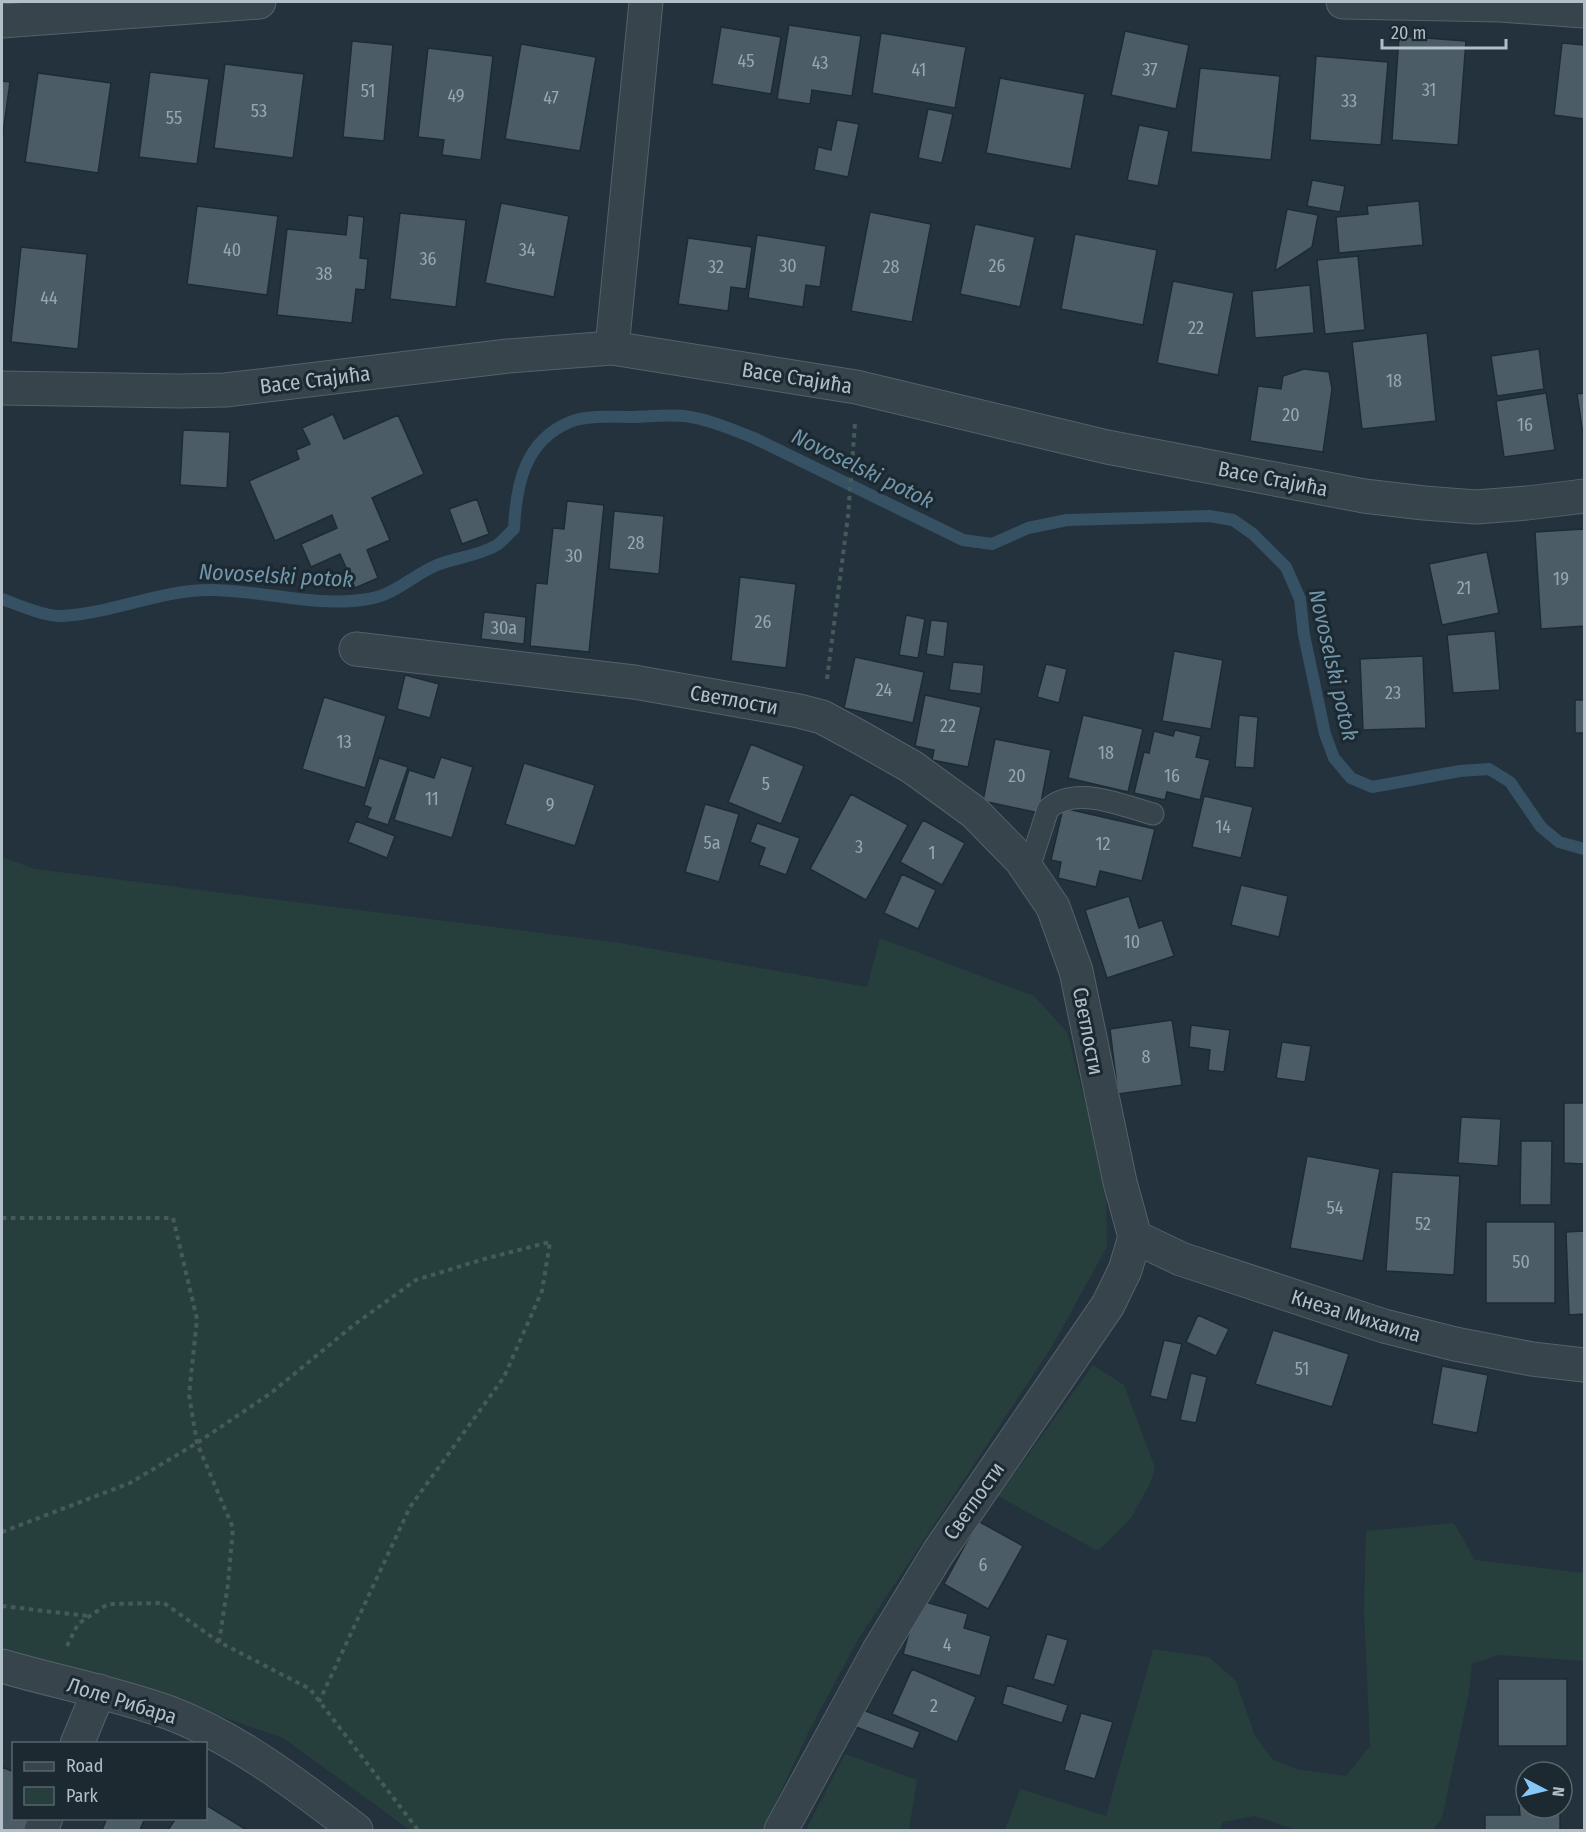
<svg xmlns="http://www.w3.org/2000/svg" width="1586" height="1832" font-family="'Fira Sans Condensed',sans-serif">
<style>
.green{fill:#263f3d}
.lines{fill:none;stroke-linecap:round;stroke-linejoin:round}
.stream{stroke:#365163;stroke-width:12}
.building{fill:#4c5c67;stroke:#1e2b33;stroke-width:1.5}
.service-casing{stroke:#55616a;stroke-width:23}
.minor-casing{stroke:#55616a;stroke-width:35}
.tertiary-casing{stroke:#55616a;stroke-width:35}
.path{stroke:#455b5a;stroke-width:4;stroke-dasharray:4.5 4.5;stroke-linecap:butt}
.service{stroke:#37444c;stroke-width:21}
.minor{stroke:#37444c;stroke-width:33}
.tertiary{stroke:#37444c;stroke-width:33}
.labels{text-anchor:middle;stroke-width:6;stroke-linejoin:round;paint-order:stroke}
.number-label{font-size:18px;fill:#98a6b0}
.street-label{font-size:21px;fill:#b2bec8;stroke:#1c2931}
.water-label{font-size:22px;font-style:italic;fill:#7296ab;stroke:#1c2931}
</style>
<rect width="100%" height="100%" fill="#23323c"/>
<path class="green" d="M2,857L35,869L620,943L867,987L880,938L1034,996L1067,1032L1106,1183L1107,1247L1051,1348L859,1638L810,1729L763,1830H410L283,1738L139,1688L2,1649Z
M1093,1365L1124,1385L1155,1468L1150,1484L1131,1518L1098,1551L998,1496Z
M1454,1523L1475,1560L1584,1573V1661L1498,1655L1472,1664L1469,1692L1442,1818L1433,1830H1296L1255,1816L1223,1822L1220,1830H1005L1020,1789L1106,1816L1153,1649L1209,1657L1236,1681L1255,1736L1272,1759L1296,1769L1346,1776L1370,1746L1364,1610L1366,1531Z
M845,1754L917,1780L909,1830H806Z"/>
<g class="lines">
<path class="stream" d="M2,599C19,605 45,617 63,616C113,613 160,590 210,590C263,590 316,608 368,599C395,595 413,575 437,565C457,557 479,556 497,545C503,541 508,534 514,529C516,486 524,441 570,422C587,415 610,417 629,417C647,417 666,414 684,416C708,419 731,429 754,438L963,540L992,544L1028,528L1067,520L1209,516L1233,520L1253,534L1286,567L1300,599L1304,635L1325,734L1334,758L1351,778L1372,787L1460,771L1489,769L1510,782L1541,827L1559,842L1584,849"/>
</g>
<path class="building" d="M789,25L861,36L852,96L812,90L810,104L777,99Z
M721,27L781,37L771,94L712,84Z
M1125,31L1189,45L1176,109L1111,95Z
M881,33L966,47L955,108L872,93Z
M1399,36L1466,41L1458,145L1392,140Z
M352,41L393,45L384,141L343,137Z
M1562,43L1584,45V119L1554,115Z
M521,44L596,57L580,151L505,139Z
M428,48L493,56L481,160L442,155L444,140L418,137Z
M1316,56L1388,62L1381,145L1310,140Z
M225,64L304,74L293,158L214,148Z
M1200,68L1280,76L1271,160L1191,152Z
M150,72L209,79L197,164L139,157Z
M38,73L111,83L98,173L25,162Z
M1000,78L1085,94L1071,169L986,153Z
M2,81L10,82L2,140Z
M928,109L953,114L942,163L918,158Z
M837,120L859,124L848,177L814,170L818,147L831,150Z
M1139,125L1169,131L1158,186L1127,180Z
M1312,180L1345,186L1340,212L1307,206Z
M1419,201L1423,245L1339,253L1336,217L1368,214L1367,206Z
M501,203L569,216L554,297L485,283Z
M197,206L278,216L267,295L187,284Z
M1287,209L1318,215L1312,247L1275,271Z
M870,212L931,224L912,322L851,311Z
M400,213L466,220L456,307L390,299Z
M348,215L364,217L360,258L368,259L365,290L356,289L352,323L277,315L287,229L346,235Z
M975,224L1035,237L1020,307L960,294Z
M1075,234L1157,250L1143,325L1061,309Z
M757,235L826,246L820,287L806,285L803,307L748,298Z
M688,238L752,247L746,289L731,287L728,311L678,304Z
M21,247L87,254L78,349L11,342Z
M1358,256L1365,330L1325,334L1317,260Z
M1173,281L1234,293L1218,375L1157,363Z
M1310,285L1314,333L1255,338L1252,291Z
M1427,333L1436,421L1362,429L1352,342Z
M1539,349L1544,389L1497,396L1491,356Z
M1304,369L1329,372L1332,389L1323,452L1250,441L1258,386L1281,389L1283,376Z
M1546,393L1555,450L1504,457L1496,401Z
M1584,393V441L1577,394Z
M333,414L344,439L398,415L424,474L372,498L390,540L367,550L378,578L355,588L340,554L311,567L301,544L337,528L332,515L275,541L249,481L299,459L296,450L310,444L302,428Z
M183,430L230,432L227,488L180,485Z
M477,499L489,534L462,544L449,509Z
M567,501L604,505L589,652L530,646L536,583L547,584L553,528L564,529Z
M614,511L664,516L659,574L609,569Z
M1584,529V626L1541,629L1535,532Z
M1487,552L1499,613L1442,625L1429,564Z
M740,577L796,584L786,668L731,661Z
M484,612L526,617L524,644L481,639Z
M906,615L925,619L918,658L899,655Z
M931,620L948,622L944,657L926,654Z
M1495,631L1500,690L1453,693L1447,635Z
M1174,651L1223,660L1211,729L1162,721Z
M1423,656L1426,728L1363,730L1360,659Z
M855,657L924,672L913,723L844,708Z
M953,662L984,665L981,694L949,690Z
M1046,664L1067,669L1059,703L1037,697Z
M405,675L439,684L430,718L397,709Z
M925,695L981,707L968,767L932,760L934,750L915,746Z
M324,697L386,716L365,788L302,769Z
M1575,700H1584V733H1575Z
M1083,715L1143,729L1128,792L1068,778Z
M1239,715L1258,717L1254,768L1235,767Z
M1175,730L1201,736L1196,757L1210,760L1200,800L1167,792L1165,800L1134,793L1144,752L1149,753L1154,731L1173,736Z
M995,739L1051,750L1039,813L983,801Z
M751,744L804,766L781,824L728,802Z
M441,757L473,767L452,838L394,820L409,770L434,778Z
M379,758L408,767L388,825L367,818L371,808L364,805Z
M524,763L595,785L575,846L505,824Z
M851,794L908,825L866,900L810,869Z
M1204,796L1253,807L1241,858L1192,847Z
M705,804L739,814L719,882L685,872Z
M1063,808L1155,829L1142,881L1100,871L1096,887L1058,878L1061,862L1051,860Z
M923,820L965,843L942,885L900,862Z
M356,821L395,836L387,858L348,842Z
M757,823L800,838L786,875L759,865L765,848L750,842Z
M902,874L936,890L918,929L884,913Z
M1241,885L1288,896L1279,937L1231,925Z
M1129,896L1139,928L1162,920L1174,956L1107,978L1085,910Z
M1172,1020L1182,1085L1118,1094L1110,1029Z
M1191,1025L1230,1030L1224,1072L1208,1070L1210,1050L1189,1047Z
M1282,1042L1311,1046L1305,1082L1276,1078Z
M1564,1103H1584V1164L1564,1163Z
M1461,1117L1501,1119L1498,1166L1458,1163Z
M1521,1141H1552L1551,1205H1520Z
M1307,1156L1380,1169L1363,1261L1290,1248Z
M1392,1172L1460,1176L1454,1275L1386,1271Z
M1486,1222H1555V1303H1486Z
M1584,1231V1314L1569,1315L1566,1232Z
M1198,1315L1229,1329L1216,1356L1186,1342Z
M1273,1330L1349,1354L1332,1407L1255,1384Z
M1164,1340L1182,1344L1167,1400L1150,1396Z
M1442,1366L1488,1375L1477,1433L1432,1424Z
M1191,1373L1207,1377L1196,1423L1180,1420Z
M978,1521L1023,1546L988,1609L944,1584Z
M918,1600L968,1614L964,1628L991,1636L980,1676L903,1654Z
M1047,1634L1068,1640L1054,1685L1033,1679Z
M912,1669L976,1697L957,1742L892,1714Z
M1498,1679H1567V1746H1498Z
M1007,1685L1068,1705L1062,1723L1002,1704Z
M858,1708L920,1732L913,1749L851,1725Z
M1081,1713L1113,1722L1095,1779L1064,1770Z
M2,1767L14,1772V1818H35L30,1830H2Z
M206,1805L247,1830H168L176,1818H206Z
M1519,1806H1526V1808H1560V1830H1485V1815H1520Z
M107,1818H145L140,1830H102Z"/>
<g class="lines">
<defs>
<path id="service" d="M1028,871L1048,809C1076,784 1122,806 1153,814"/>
<path id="minor" d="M1343,2L1500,5L1584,11
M2,21L259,2
M612,348L646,2
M2,388L179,391L225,390L508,356L612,348L856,387L1107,447L1364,496L1424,503L1476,507L1527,503L1584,496
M356,649L634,682L799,711L822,717L861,738L912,767L974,812L1021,860L1053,907L1076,971L1120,1182L1135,1237L1125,1270L1108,1305L938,1553L879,1650L781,1830
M1135,1237L1181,1259L1384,1326L1455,1344L1532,1359L1584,1365
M77,1744L99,1691
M41,1830L46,1818"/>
<path id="tertiary" d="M2,1666C57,1682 115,1693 170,1713C238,1739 299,1786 356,1830"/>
</defs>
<use href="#service" class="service-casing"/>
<use href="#minor" class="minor-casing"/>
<use href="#tertiary" class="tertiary-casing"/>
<path class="path" d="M827,679L848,516L855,424
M2,1218H173L197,1319L189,1395L197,1443L233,1528L228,1584L219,1642
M2,1532L130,1483L197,1443L271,1393L355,1324L416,1280L484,1259L550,1242L542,1291L504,1377L410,1507L319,1702
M2,1606L88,1616
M67,1646L78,1624L108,1604L164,1603L219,1642L310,1689L418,1830"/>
<use href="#service" class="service"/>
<use href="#minor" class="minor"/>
<use href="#tertiary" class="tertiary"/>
</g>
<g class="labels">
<g class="number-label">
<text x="746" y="67">45</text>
<text x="820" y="69">43</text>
<text x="919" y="76">41</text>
<text x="1150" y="76">37</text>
<text x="1429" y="96">31</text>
<text x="368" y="97">51</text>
<text x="456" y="102">49</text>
<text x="551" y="104">47</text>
<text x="1349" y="107">33</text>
<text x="259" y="117">53</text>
<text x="174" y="124">55</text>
<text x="232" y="256">40</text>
<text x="527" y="256">34</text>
<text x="428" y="265">36</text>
<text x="788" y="272">30</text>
<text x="997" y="272">26</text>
<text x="716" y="273">32</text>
<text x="891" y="273">28</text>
<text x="324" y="280">38</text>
<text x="49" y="304">44</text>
<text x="1196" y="334">22</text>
<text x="1394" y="387">18</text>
<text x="1291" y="421">20</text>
<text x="1525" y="431">16</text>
<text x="636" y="549">28</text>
<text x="574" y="562">30</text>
<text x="1561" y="585">19</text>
<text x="1464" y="594">21</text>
<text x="763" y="628">26</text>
<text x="504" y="634">30a</text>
<text x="884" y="696">24</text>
<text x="1393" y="699">23</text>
<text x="948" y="732">22</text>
<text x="344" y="748">13</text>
<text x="1106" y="759">18</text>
<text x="1017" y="782">20</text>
<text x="1172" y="782">16</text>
<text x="766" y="790">5</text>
<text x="432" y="805">11</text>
<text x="550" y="811">9</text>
<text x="1223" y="833">14</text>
<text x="712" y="849">5a</text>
<text x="1103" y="850">12</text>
<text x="859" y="853">3</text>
<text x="932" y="859">1</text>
<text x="1132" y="948">10</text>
<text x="1146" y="1063">8</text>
<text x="1335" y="1214">54</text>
<text x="1423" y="1230">52</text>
<text x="1521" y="1268">50</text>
<text x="1302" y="1375">51</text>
<text x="983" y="1571">6</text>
<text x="947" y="1651">4</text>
<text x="934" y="1712">2</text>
</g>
<g class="street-label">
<text transform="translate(797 378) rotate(9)" y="7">Васе Стајића</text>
<text transform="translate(315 380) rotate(-7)" y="7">Васе Стајића</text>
<text transform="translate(1273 479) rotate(11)" y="7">Васе Стајића</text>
<text transform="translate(734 700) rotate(10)" y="7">Светлости</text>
<text transform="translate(1088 1031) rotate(79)" y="7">Светлости</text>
<text transform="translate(1356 1316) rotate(17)" y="7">Кнеза Михаила</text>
<text transform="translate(974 1501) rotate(-55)" y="7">Светлости</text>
<text transform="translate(122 1701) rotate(17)" y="7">Лоле Рибара</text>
</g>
<g class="water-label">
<text transform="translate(863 468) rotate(26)" y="8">Novoselski potok</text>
<text transform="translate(276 575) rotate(3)" y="8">Novoselski potok</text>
<text transform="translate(1334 665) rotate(77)" y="8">Novoselski potok</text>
</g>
</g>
<rect width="1586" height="1832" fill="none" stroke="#b2bec8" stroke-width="6"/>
<rect x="12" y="1742" width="195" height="78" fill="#1c2931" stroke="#58656d" stroke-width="1.5"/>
<rect x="24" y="1762" width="30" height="9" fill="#37444c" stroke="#58656d" stroke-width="1.5"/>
<text x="66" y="1772" font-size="18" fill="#b2bec8">Road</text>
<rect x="24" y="1787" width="30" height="18" fill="#263f3d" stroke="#58656d" stroke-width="1.5"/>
<text x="66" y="1802" font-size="18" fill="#b2bec8">Park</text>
<g transform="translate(1544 1790) rotate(97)"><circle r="28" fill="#1c2931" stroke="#58656d" stroke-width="1.5"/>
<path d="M0-4.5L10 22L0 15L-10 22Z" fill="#86c7f9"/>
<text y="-9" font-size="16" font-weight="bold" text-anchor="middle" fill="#b2bec8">N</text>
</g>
<path d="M1382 39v9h124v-9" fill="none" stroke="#b2bec8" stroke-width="3"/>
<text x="1391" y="39" font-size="18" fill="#b2bec8" stroke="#1c2931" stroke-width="4.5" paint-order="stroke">20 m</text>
</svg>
